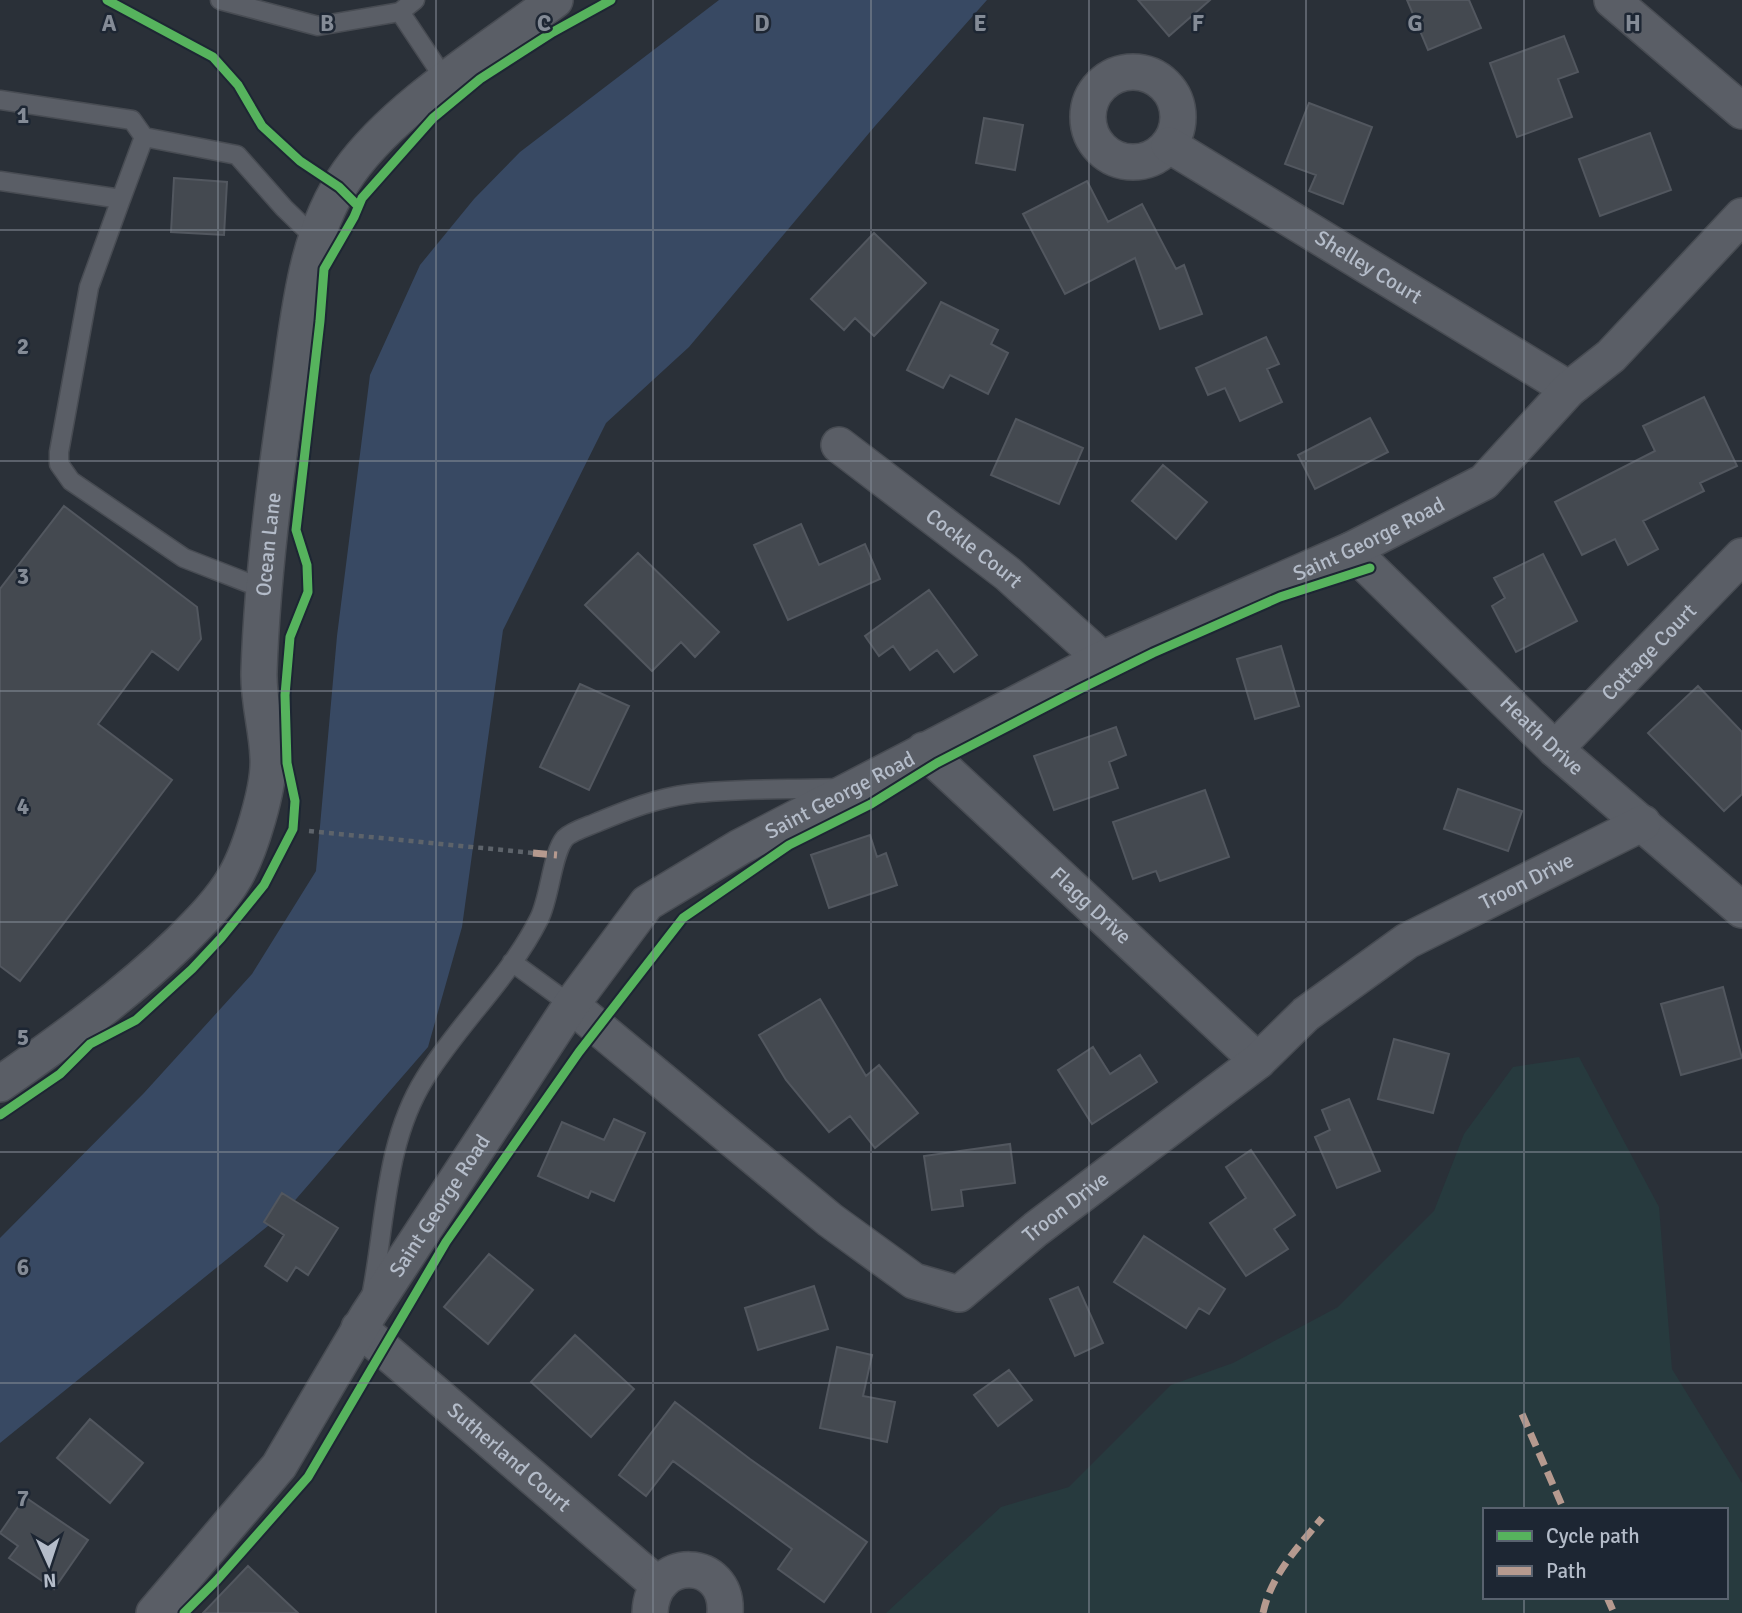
<svg xmlns="http://www.w3.org/2000/svg" width="1742" height="1613" font-family="Signika,sans-serif">
<style>
.green{fill:#273a3e;fill-rule:evenodd}
.water{fill:#384963}
.building{fill:#444950;stroke:#52575f;stroke-width:2}
.lines{fill:none;stroke-linecap:round;stroke-linejoin:round}
.service-casing{stroke:#484c53;stroke-width:21}
.minor-casing{stroke:#484c53;stroke-width:38}
.path{stroke:#5d636a;stroke-width:4.5;stroke-dasharray:5 5;stroke-linecap:butt}
.service{stroke:#5a5e66;stroke-width:18}
.minor{stroke:#5a5e66;stroke-width:35}
.quiet{stroke:#b69a8f;stroke-width:7;stroke-dasharray:14 7;stroke-linecap:butt}
.cycleway-casing{stroke:#1d2633;stroke-width:13}
.cycleway{stroke:#56b35d;stroke-width:9}
.grid{fill:none;stroke:#848b96;stroke-width:2;stroke-opacity:0.55}
.labels{text-anchor:middle;stroke-width:5;stroke-linejoin:round;paint-order:stroke}
.street-label{font-size:21px;fill:#b4bcc9;stroke:#1d2633}
.grid-label{font-size:23px;text-anchor:middle;font-weight:bold;fill:#848b96;stroke:#1d2633;stroke-width:5;stroke-linejoin:round;paint-order:stroke}
</style>
<rect width="100%" height="100%" fill="#2a3038"/>
<path class="green" d="M1579,1057L1659,1207L1672,1369L1742,1483V1613H886L1001,1507L1069,1487L1171,1385L1233,1363L1338,1307L1434,1211L1464,1134L1513,1067ZM1485,1510H1726V1597H1485Z"/>
<path class="water" d="M719,0H987L875,126L689,347L606,423L503,630L462,927L428,1047L284,1213L0,1443V1238L144,1093L252,974L316,871L337,636L370,375L420,265L474,199L520,152Z"/>
<path class="building" d="M1138,0H1210L1169,36Z
M1407,0H1469L1481,28L1428,50Z
M1564,36L1578,72L1558,79L1572,117L1517,137L1490,63Z
M1309,103L1372,127L1343,204L1309,191L1316,175L1285,164Z
M984,118L1023,125L1015,170L976,163Z
M1650,133L1671,190L1600,216L1579,159Z
M174,178L227,182L224,235L171,232Z
M1087,181L1108,222L1142,204L1176,269L1184,265L1202,314L1160,329L1135,258L1065,294L1023,214Z
M874,233L926,283L874,336L855,318L844,330L811,299Z
M941,302L998,330L991,344L1008,353L988,394L950,375L943,388L907,370Z
M1266,337L1279,364L1267,369L1282,402L1240,421L1225,388L1208,395L1196,368Z
M1704,397L1737,466L1700,483L1704,491L1643,521L1658,549L1628,565L1615,539L1582,555L1555,502L1655,451L1643,426Z
M1370,418L1388,452L1315,489L1298,455Z
M1016,419L1083,448L1059,504L991,475Z
M1163,465L1207,502L1176,539L1132,501Z
M64,506L197,607L201,639L178,670L152,651L98,724L172,780L20,981L0,966V589Z
M801,524L819,565L865,544L880,579L788,620L754,545Z
M638,553L719,632L695,657L681,642L652,671L585,605Z
M1543,554L1577,621L1516,652L1492,606L1505,598L1494,578Z
M929,590L977,655L954,672L937,650L910,670L893,646L879,656L865,636Z
M1281,646L1299,706L1255,719L1237,659Z
M580,684L629,706L589,790L540,767Z
M1698,686L1742,732V794L1724,811L1648,733Z
M1116,727L1126,755L1109,762L1118,788L1054,810L1034,756Z
M1458,789L1522,811L1508,851L1444,829Z
M1205,790L1229,857L1160,881L1156,871L1133,879L1113,822Z
M870,835L877,857L886,853L897,885L829,908L811,855Z
M1723,987L1742,1058L1681,1075L1661,1004Z
M820,999L866,1076L879,1065L918,1113L875,1148L850,1116L829,1132L786,1080L759,1035Z
M1394,1039L1449,1054L1433,1113L1378,1099Z
M1093,1047L1110,1074L1140,1055L1157,1082L1092,1124L1058,1070Z
M1349,1099L1380,1171L1337,1188L1315,1137L1330,1130L1322,1110Z
M614,1119L645,1133L614,1201L591,1191L588,1198L538,1176L562,1122L604,1140Z
M1010,1144L1015,1183L961,1190L963,1206L932,1210L924,1156Z
M1251,1150L1295,1215L1274,1229L1288,1249L1246,1276L1210,1223L1246,1198L1226,1167Z
M282,1193L338,1228L308,1275L296,1267L287,1281L265,1266L284,1235L264,1222Z
M1144,1236L1225,1289L1209,1314L1199,1308L1186,1328L1114,1282Z
M489,1254L533,1290L488,1344L444,1307Z
M814,1286L828,1329L758,1350L745,1308Z
M1078,1287L1103,1343L1075,1356L1050,1299Z
M575,1335L634,1389L591,1437L531,1382Z
M837,1347L872,1355L863,1396L895,1402L887,1442L820,1428Z
M1009,1370L1032,1400L998,1426L974,1395Z
M675,1402L750,1459L867,1542L824,1602L778,1569L792,1549L673,1461L646,1496L619,1475Z
M90,1419L143,1463L110,1503L57,1458Z
M25,1497L88,1540L54,1589L9,1558L18,1546L0,1533Z
M248,1566L298,1613H203Z"/>
<g class="lines">
<defs>
<path id="service" d="M220,0L318,26L400,12L446,81
M400,12L415,0
M0,100L132,120L144,137L237,155L284,208L315,238
M0,181L121,199L144,137
M121,199L89,287L59,452V464L71,481L184,558L264,589
M512,962L571,1005
M372,1292C386,1219 385,1142 425,1078C460,1022 510,977 539,919C550,898 552,853 565,838C572,831 589,826 598,822C627,810 657,798 689,794C736,788 789,790 837,788"/>
<g id="minor">
<path d="M1612,0L1742,111"/>
<circle cx="1133" cy="117" r="45"/>
<path id="s1" d="M1169,145L1569,389"/>
<path id="s2" d="M839,445L1008,574L1102,659"/>
<path id="s3" d="M1351,550L1555,749L1742,910"/>
<path id="s4" d="M1555,749L1742,556"/>
<path id="s5" d="M924,750L1258,1061"/>
<path id="s6" d="M571,1005L830,1220L914,1281L959,1294L1036,1229L1258,1061L1306,1014L1407,941L1643,823"/>
<path id="s7" d="M0,1084C63,1040 125,995 180,942C200,922 221,901 235,877C250,851 270,787 268,757C267,729 258,700 259,672C262,579 274,484 288,391C299,317 304,235 349,172C396,106 490,49 555,0"/>
<path id="s8" d="M359,1328L657,1584"/>
<path id="s9" d="M154,1613L279,1466L368,1315L571,1005L647,903L740,847L1102,659L1351,550L1484,482L1569,389L1611,356L1742,216"/>
<path d="M650,1613C652,1554 729,1557 725,1613"/>
</g>
</defs>
<use href="#service" class="service-casing"/>
<use href="#minor" class="minor-casing"/>
<path class="path" d="M309,831L533,853"/>
<use href="#service" class="service"/>
<use href="#minor" class="minor"/>
<path class="quiet" d="M533,853L557,855
M1522,1414L1564,1510
M1607,1597L1614,1613
M1263,1613C1271,1575 1298,1547 1322,1518"/>
<defs>
<path id="cycleway" d="M107,0L213,57L238,85L262,126L300,161L339,187L358,206
M0,1115L60,1074L90,1044L136,1020L192,969L221,938L264,885L293,829L295,801L287,763L285,695L290,637L308,592L307,565L296,530L320,321L324,269L354,217L362,198L433,118L480,79L553,32L611,0
M184,1613L217,1580L308,1477L446,1242L579,1052L683,918L789,845L871,804L937,763L1080,689L1153,653L1280,597L1370,568"/>
</defs>
<use href="#cycleway" class="cycleway-casing"/>
<use href="#cycleway" class="cycleway"/>
</g>
<path class="grid" d="M218,0V1613M436,0V1613M653,0V1613M871,0V1613M1089,0V1613M1306,0V1613M1524,0V1510M0,230H1742M0,461H1742M0,691H1742M0,922H1742M0,1152H1742M0,1383H1742M1524,1597V1613"/>
<g class="labels">
<g class="street-label">
<text dy="7" stroke="none"><textPath href="#s1" startOffset="234">Shelley Court</textPath></text>
<text dy="7" stroke="none"><textPath href="#s9" startOffset="1675">Saint George Road</textPath></text>
<text dy="7" stroke="none"><textPath href="#s7" startOffset="654">Ocean Lane</textPath></text>
<text dy="7" stroke="none"><textPath href="#s2" startOffset="170">Cockle Court</textPath></text>
<text dy="7" stroke="none"><textPath href="#s4" startOffset="135">Cottage Court</textPath></text>
<text dy="7" stroke="none"><textPath href="#s3" startOffset="266">Heath Drive</textPath></text>
<text dy="7" stroke="none"><textPath href="#s9" startOffset="1087">Saint George Road</textPath></text>
<text dy="7" stroke="none"><textPath href="#s6" startOffset="1192">Troon Drive</textPath></text>
<text dy="7" stroke="none"><textPath href="#s5" startOffset="228">Flagg Drive</textPath></text>
<text dy="7" stroke="none"><textPath href="#s9" startOffset="499">Saint George Road</textPath></text>
<text dy="7" stroke="none"><textPath href="#s6" startOffset="625">Troon Drive</textPath></text>
<text dy="7" stroke="none"><textPath href="#s8" startOffset="198">Sutherland Court</textPath></text>
</g>
</g>
<g class="grid-label">
<text x="109" y="31">A</text>
<text x="327" y="31">B</text>
<text x="544" y="31">C</text>
<text x="762" y="31">D</text>
<text x="980" y="31">E</text>
<text x="1198" y="31">F</text>
<text x="1415" y="31">G</text>
<text x="1633" y="31">H</text>
<text x="23" y="123">1</text>
<text x="23" y="354">2</text>
<text x="23" y="584">3</text>
<text x="23" y="814">4</text>
<text x="23" y="1045">5</text>
<text x="23" y="1275">6</text>
<text x="23" y="1506">7</text>
</g>
<rect x="1483" y="1508" width="245" height="91" fill="#1d2633" stroke="#59626f" stroke-width="2"/>
<rect x="1497" y="1531" width="35" height="10" fill="#56b35d" stroke="#59626f" stroke-width="2"/>
<text x="1546" y="1543" font-size="21" fill="#b4bcc9">Cycle path</text>
<rect x="1497" y="1566" width="35" height="10" fill="#b69a8f" stroke="#59626f" stroke-width="2"/>
<text x="1546" y="1578" font-size="21" fill="#b4bcc9">Path</text>
<g transform="translate(49 1564) rotate(177)" stroke="#1d2633" stroke-width="5" paint-order="stroke">
<path d="M0-5L12 26L0 18L-12 26Z" fill="#b4bcc9"/>
<text y="-10" font-size="19" font-weight="bold" text-anchor="middle" fill="#b4bcc9">N</text>
</g>
</svg>
